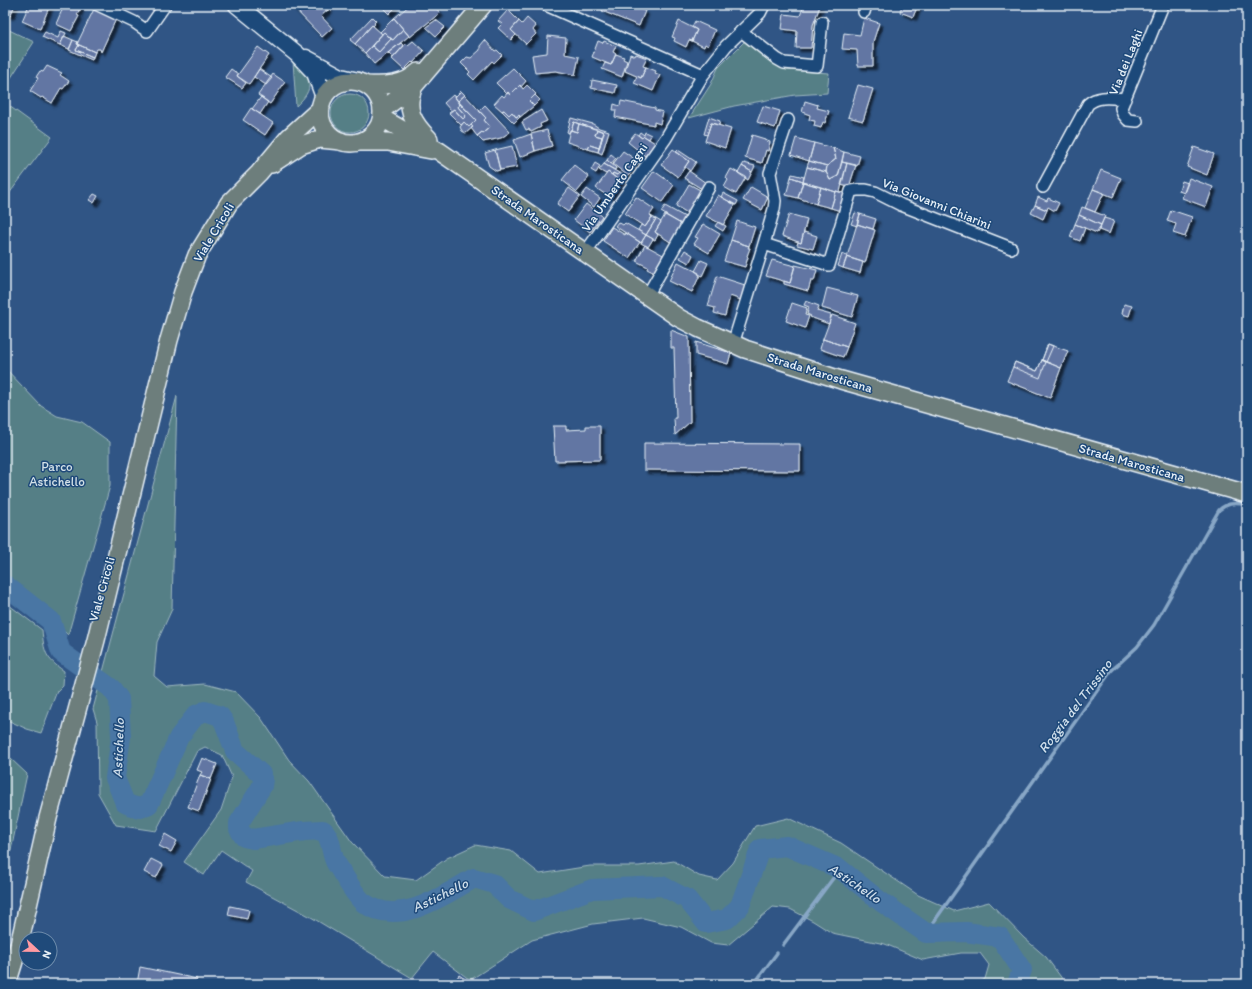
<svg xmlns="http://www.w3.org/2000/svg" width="1252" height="989" font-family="Itim,sans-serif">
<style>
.green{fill:#557f86;stroke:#9eb8bf}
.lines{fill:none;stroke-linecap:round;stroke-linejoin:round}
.stream{stroke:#88a7c6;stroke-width:3.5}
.river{stroke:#4876a4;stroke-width:20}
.building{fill:#6276a3;stroke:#e8f1f8;filter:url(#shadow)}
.street-casing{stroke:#e8f1f8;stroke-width:14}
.secondary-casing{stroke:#e8f1f8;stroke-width:19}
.primary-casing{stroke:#e8f1f8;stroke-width:20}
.street{stroke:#1f4a7a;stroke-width:11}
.secondary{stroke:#1f4a7a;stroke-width:16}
.primary{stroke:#6d7e7c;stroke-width:17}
.labels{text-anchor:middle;stroke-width:3;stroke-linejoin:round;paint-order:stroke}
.street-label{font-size:13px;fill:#e8f1f8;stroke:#1f4a7a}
.park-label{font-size:13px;fill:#d2e0e7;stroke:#1f4a7a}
.water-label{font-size:14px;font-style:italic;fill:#d0dfeb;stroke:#1f4a7a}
</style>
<defs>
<filter id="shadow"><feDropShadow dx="3.5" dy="3.5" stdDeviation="1" flood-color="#0009"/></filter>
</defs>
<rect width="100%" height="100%" fill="#305585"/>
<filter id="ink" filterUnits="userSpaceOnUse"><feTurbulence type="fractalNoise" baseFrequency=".025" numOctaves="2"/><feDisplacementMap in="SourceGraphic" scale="8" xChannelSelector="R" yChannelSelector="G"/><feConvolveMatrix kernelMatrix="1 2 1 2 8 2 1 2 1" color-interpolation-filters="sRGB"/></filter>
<g filter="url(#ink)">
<path class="green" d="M5,28L34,42L5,87Z
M745,41H749L786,70L829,73L827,93L795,95L734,106L689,118L711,84L718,68Z
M293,61C313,77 315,89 296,106Z
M331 113a19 19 0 1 1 38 0a19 19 0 1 1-38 0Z
M5,103L52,137L5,199Z
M5,368L41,406L57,416L82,422L110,442V486L68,635L5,577Z
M177,396L172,609L157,642L154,676L167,687L205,684L236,692L261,718L289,760L309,781L352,842L385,876L416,880L447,858L475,845L511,851L540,874L590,866H639L674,861L699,876L717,880L733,863L755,826L788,818L841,843L918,895L954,911L989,902L1024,938L1046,957L1066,984H977L985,979L989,965L980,953H961L923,960L885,944L832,933L813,921L790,909L773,907L728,945L711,943L681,927L643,918L593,924L532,940L470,980L433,952L412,978L311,917L246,882L252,871L221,850L204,875L184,862L221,810L232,777L222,755L205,747L197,751L156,831L116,825L98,793L97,722L93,709Z
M5,602L42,630C44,652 45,658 64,671L63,685L57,691L41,733L27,729L5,719Z
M5,758L11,759L27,774L5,879Z"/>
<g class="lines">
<path class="stream" d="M926,933L1111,671L1137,647L1154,625L1219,510C1227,503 1233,503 1244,504
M783,945L840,869
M754,984L777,953"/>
<path class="river" d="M5,585L51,621L61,652L111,688L119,699L121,737L115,778L125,803L132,806L140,808L149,804L179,737L196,715L205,711L220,716L224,722L235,751L261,774L263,779L262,786L239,823V829L244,837L253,839L304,831L323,830C333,839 330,853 336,863C342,873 356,897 364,903C399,928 444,895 474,878L494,884L509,899L534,911L592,889L662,886L687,899L706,923L727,919L740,906L760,849L787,846L840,869L880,901L926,933L966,932L1000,937L1022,970L1017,984"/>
</g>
<path class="building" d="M5,5H15L10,16L5,14Z
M29,5H50L40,29L22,21Z
M63,5L81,6L77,15L79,16L71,31L56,24L62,10H61Z
M293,5H309L313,9L317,5H327L329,9L321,16L332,28L322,37L292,6Z
M386,5H392L395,8L389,14L383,8Z
M410,5H434L440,13L410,37L394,18Z
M604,5H630L645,11L639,26L602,11Z
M804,5L820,6L813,25L811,48H796L797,31L782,29L784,14L800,16Z
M902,5H918L913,17L900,12Z
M94,9L116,19L101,52L100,49H97L95,52L77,44Z
M508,10L519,21L511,30L516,35L511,40L498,28L502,24L498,21Z
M372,17L376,21L374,23L375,24L373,26L372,25L355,44L350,40Z
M394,18L403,29L393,40L384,32L382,34L380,32Z
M527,18L536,26L533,30L536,34L526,44L511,30L519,21L522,24Z
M864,18L879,23L873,42V66H858L857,50L842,49L844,33L860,35Z
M436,20L445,27L436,36L426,27Z
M679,21L697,30L692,41L689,40L686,47L674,41L675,38L672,37Z
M695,21L715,30L708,46L705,44L704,47L692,41L697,30L692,27Z
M372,25L382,34L365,53L355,44Z
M403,29L409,36L374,64L365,53L372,46L379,52L391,39L393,40Z
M61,31L66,33L60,45L42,37L45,32L58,38Z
M384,32L391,39L379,52L372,46Z
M64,36L73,40L69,49L60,45Z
M548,36L566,38L565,54L579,57L575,75L556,71L535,73L532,55L547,53Z
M73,40L78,42L77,44L79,45L76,50L93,57L92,60L69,50Z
M485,40L495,51L497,50L502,55L494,63L492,61L474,80L468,74L470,72L461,63L467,57L471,58L480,50V46Z
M413,41L424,51L413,63L412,62L404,70L392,59L406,43L408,45Z
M598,41L603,43L604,41L616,46L613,52L616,54L611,65L592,57Z
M401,43L404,46L393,58L388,53Z
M79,45L95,52L93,57L76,50Z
M258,47L269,55L249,84L237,76Z
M616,54L624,57L623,59L627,61L622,77L602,69L605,63L611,65Z
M630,54L635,56L636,54L647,58L643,66L646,67L641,78L625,71Z
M47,66L62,73L60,75L69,81L63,89L61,88L52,103L42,97L41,98L30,91L38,78L36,77L40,71L43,72Z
M646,67L656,71L655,73L660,75L653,91L634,83L637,76L641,78Z
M513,68L526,81L521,87L520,85L510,95L508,92L507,94L496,83Z
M231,69L238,74L237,76L246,83L242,88L225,77Z
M259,69L272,78L266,85L254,77Z
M273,74L285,82L270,104L258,95Z
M592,80L617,85L615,93L591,88Z
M520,85L523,89L527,85L536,94L529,101L534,106L520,117L519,115L516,117L512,112L509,115L504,110L502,111L494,104L502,95L504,97L508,92L510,95Z
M858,85L873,89L863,121L848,117Z
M461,91L465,95L458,101L455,97Z
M453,95L460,104L458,107L466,116L463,119L454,109L451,111L444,103Z
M465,95L486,118L484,120L490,127L483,133L482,132L477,136L471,128L473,127L471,125L476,120L458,101Z
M535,95L540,100L534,106L529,101Z
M261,97L268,102L260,114L252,109Z
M621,101L655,108V110L663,112L660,124L654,122V125L615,117L616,110H613L614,104L620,106Z
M805,101L818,105L817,108L829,111L825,123L823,122L821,128L814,126L815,121L809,120L810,115L802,112Z
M460,104L476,120L469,127L464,122L461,125L449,113L454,109L463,119L466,116L458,107Z
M485,105L510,132L501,138L483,142L477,136L482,132L483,133L490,127L484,120L486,118L479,111Z
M763,106L780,111L775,128L757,122Z
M251,108L273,123L265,135L243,120Z
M504,110L509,115L512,112L516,117L519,115L520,117L514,123L502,111Z
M541,110L547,121L540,124L541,127L531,132L529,129L526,130L522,122Z
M709,117L720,121L719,125L711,123L707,135L704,134Z
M571,118L593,124L599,128L609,131L602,154L598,152L604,132L574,122L571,130L569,133L567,132Z
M464,122L469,127L471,125L473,127L466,133L462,131L460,127Z
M574,122L579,124L577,132L571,130Z
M711,123L731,129L725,148L705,141Z
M579,124L597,129L595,135L602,137L599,148L590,145L588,149L567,142L570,130L577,132Z
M597,129L604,132L598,152L588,149L590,145L599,148L602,137L595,135Z
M547,130L552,146L535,151L531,134Z
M640,132L644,135L645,132L651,135L649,139L644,136L642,138L638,135Z
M635,133L642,138L644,136L655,143L645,156L628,142Z
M531,134L535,151L520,157L514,140Z
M752,135L765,139L764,140L770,142L768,151L766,150L762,163L745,158Z
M796,138L814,143L809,161L791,155Z
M814,143L833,148L836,159L827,166L809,161Z
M512,146L517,167L500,170L495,150Z
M1194,147L1214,154L1207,175L1187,167Z
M833,148L844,152L838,176L830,180L826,172L827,166L836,159Z
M673,149L689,161L678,177L661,165Z
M495,150L500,170L496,171L489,166L485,153Z
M678,150L696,162L690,171L685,167L689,161L676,152Z
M623,151L639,162L628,176L613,164Z
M844,152L860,156L857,166L842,162Z
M611,154L616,158L611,164L607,160Z
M607,160L616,168L615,170L604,164Z
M809,161L827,166L826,172L807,167Z
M842,162L847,163L840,192L836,191V192L803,182L807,167L826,172L830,180L838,176Z
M595,163L600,166L596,173L591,170Z
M744,163L755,166L752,172L742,166Z
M847,163L856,165L849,187L841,185Z
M604,164L619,173L617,175L613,173L612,175L608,172L606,174L599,170Z
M574,165L589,177L577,192L562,180Z
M742,166L752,172L748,180L738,173Z
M731,169L746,177L736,194L724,187L728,180L726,178Z
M1101,170L1121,178L1113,197L1093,189Z
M654,171L674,185L662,202L642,188Z
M689,171L706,183L702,189L684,178Z
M608,172L620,181L609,197L596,188Z
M613,173L617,175L619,173L627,177L623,183L612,175Z
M792,174L804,177L803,181L791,177Z
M791,177L803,181L798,198L786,195Z
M1189,178L1213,187L1206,207L1182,198Z
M1182,181L1188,183L1184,193L1179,191Z
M803,182L821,187L816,204L798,198Z
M689,184L702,191L689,214L676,206Z
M751,187L768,197L762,210L743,200Z
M821,187L836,192L831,208L816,204Z
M569,188L580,196L568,212L557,204Z
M587,189L600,198L594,207L581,197Z
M1093,189L1104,193L1095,212L1085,208Z
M836,191L850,195L844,212L831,208Z
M723,193L738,201L736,205L721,197Z
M94,194L98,196L94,203L89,200Z
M718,195L735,205L723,225L706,216Z
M636,197L654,209L650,215L652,217L645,227L625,214Z
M1038,197L1047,201L1048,198L1059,203L1055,211L1048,207L1047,210L1035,205Z
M586,204L602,216L590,232L574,220Z
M1035,205L1047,210L1043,219L1031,213Z
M665,206L685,217L681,224L661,212Z
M1082,207L1105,216L1101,225L1079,215Z
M1171,210L1192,217L1185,237L1173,233L1176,224L1167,221Z
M855,213L860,214L857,226L851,224Z
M789,214L807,219L801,243L782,236Z
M860,214L876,219L873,229L857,224Z
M665,215L683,225L672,243L655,232Z
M1079,215L1101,225L1097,233L1075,224Z
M652,217L656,219L646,235L638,230L641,225L645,227Z
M1104,218L1114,221L1109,234L1099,230Z
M656,219L661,222L655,232L658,235L655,240L646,235Z
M737,221L755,227L749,246L731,240Z
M618,222L623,225L625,223L646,235L641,243L615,226Z
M718,222L726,226L723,231L715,226Z
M703,224L720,234L709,253L694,244L698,238L695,237Z
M857,224L875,230L865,263L847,257Z
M1075,224L1085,228L1080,241L1070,237Z
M612,227L625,235L626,233L640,242L629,258L603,241Z
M804,232L817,236L813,249L797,245L798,242L801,243Z
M646,235L653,239L648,247L641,243Z
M731,240L749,246L748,248H750L747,256L748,257L745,267L724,261Z
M645,245L665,256L655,273L647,269L648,267L636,261Z
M685,250L693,255L689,263L680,258Z
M842,254L847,256L843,268L838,266Z
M847,257L863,262L860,273L843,268Z
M701,260L708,263L702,276L695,271Z
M772,260L795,266L790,283L766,276Z
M678,262L699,273L698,274L700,275L692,292L669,281Z
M795,265L817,270L814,281H811L808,291L784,284V281L790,283Z
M717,276L745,285L741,300L730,296L725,316L714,313L715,308L708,306Z
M827,288L858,296L852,317L822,308Z
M806,301L819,306L817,311L831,315L829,324L810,317L811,316L807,314L809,307L804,305Z
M792,303L807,308L805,315L809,316L805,328L786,321Z
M1124,304L1132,306L1129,316L1122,314Z
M832,315L855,323L847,347L823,339Z
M671,330L689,337L690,422L675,435L674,418H676L674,348H671Z
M823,339L847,347L843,357L820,349Z
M696,342L731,353L728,364L696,355Z
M1048,344L1053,346L1046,362L1042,360Z
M1048,344L1068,351L1061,368L1042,360Z
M1042,360L1061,368L1050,398L1007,381L1015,362L1037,371Z
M1042,360L1046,362L1040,378L1013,367L1015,362L1037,371Z
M553,426H566V430L586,429V426H600V460L555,461Z
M644,443L800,444V471L644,470Z
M202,758L217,764L211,779L200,775L202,772L197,770Z
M200,775L211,779L199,811L188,807Z
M165,834L177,841L171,852L159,846Z
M151,859L163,865L156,878L144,872Z
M230,906L249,910L247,919L228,915Z
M140,967L197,979L195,984H137Z
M459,975L465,979L461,984L455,981Z"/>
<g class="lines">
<defs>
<path id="street" d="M98,5L134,22L147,31L165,5
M546,5L703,75
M864,12L866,5
M741,31L777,59L784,63L817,66L822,22
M1137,121L1128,120L1123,114L1121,108L1163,5
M1043,187L1088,104C1098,95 1112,98 1125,99
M764,244L829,265L851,191L857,190H866L875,192L901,205L1011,248
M585,253L666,138L703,75L726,46L760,13L764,5
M647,296L709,187
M733,344L764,244L774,209L775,201L770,173L788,120"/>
<path id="secondary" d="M237,5L297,54L315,73L324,97
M306,58L341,77L358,81"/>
<path id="primary" d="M320 112a31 31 0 1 1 62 0a31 31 0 1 1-62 0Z
M368,85C386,86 405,85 418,72
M414,86C404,109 413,123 429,139
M382,110L414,86L483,5
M382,118L439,151L679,318L698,328L745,349L841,380L1247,494
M358,142H388L431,150
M272,164L301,145L320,139L341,141
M7,984L19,945L48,818L96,640L169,340L183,292L197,255L229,203L259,173L289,137L321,108"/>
</defs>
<use href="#street" class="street-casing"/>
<use href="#secondary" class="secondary-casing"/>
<use href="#primary" class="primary-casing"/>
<use href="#street" class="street"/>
<use href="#secondary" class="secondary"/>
<use href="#primary" class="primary"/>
</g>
</g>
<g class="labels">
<g class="street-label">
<text transform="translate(1125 62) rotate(-68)" y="5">Via dei Laghi</text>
<text transform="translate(614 187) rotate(-55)" y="5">Via Umberto Cagni</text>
<text transform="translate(937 203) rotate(22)" y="5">Via Giovanni Chiarini</text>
<text transform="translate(538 219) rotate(35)" y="5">Strada Marosticana</text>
<text transform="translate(213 232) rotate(-59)" y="5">Viale Cricoli</text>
<text transform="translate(820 372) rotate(17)" y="5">Strada Marosticana</text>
<text transform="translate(1132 462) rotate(16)" y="5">Strada Marosticana</text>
<text transform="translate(101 589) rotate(-74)" y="5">Viale Cricoli</text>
</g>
<g class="park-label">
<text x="57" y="471">Parco<tspan x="57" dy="15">Astichello</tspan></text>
</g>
<g class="water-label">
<text transform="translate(1075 706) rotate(-53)" y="5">Roggia del Trissino</text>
<text transform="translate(118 748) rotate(-88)" y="5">Astichello</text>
<text transform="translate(855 883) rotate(34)" y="5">Astichello</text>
<text transform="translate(440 895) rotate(-26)" y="5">Astichello</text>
</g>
</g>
<rect width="1252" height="989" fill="none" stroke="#1f4a7a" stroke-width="20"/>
<rect x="10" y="10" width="1232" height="969" fill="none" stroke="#e8f1f8" stroke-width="1.5" filter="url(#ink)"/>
<g transform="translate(38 951) rotate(112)"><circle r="19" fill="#1f4a7a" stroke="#6f8dac"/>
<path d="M0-3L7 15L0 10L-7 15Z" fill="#ff9aa2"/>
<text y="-6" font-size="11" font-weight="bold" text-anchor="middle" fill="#e8f1f8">N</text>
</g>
</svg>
